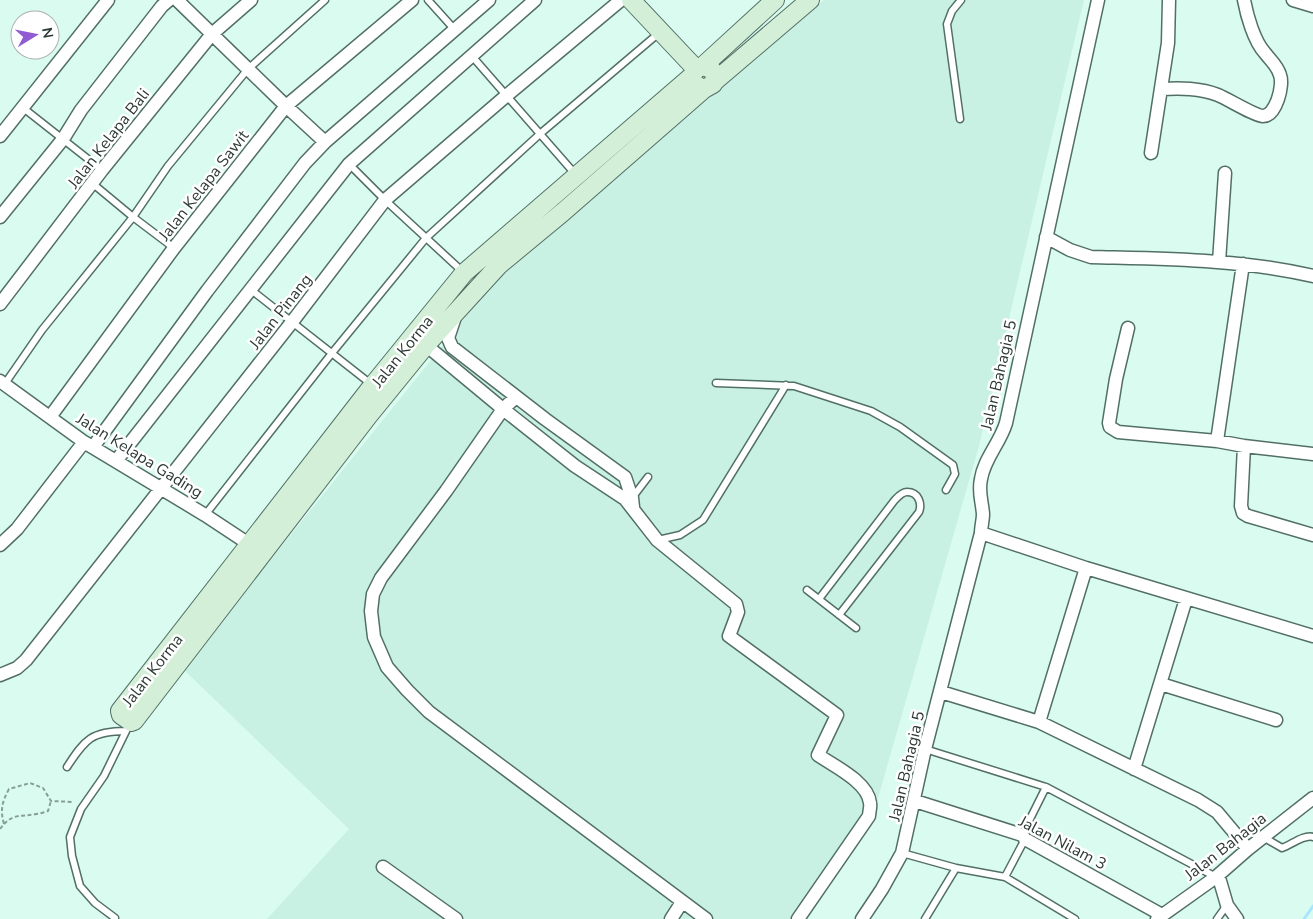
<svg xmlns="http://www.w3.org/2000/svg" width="1313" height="919" font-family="'Nunito Sans',sans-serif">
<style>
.built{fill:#c8f1e3}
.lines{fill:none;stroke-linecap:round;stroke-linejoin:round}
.stream{stroke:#a7e6ff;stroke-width:3}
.lane-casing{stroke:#526f66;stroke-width:9}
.street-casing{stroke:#526f66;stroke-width:15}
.secondary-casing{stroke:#526f66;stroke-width:20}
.path{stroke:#879f97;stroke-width:2;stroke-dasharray:4 2.5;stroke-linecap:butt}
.lane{stroke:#fff;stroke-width:6}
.street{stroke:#fff;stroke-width:12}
.secondary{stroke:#d3efd7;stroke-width:18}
.labels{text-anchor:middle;stroke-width:5;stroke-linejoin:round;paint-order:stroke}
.street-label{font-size:16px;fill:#2d3a35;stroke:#fff}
</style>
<rect width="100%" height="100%" fill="#dafbf0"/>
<path class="built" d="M824,0H1084L979,446L872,819L808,919H267L349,829L183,669L493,283Z"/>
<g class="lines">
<path class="stream" d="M1304,919L1313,906"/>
<defs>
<path id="lane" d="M428,0L455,30
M471,55L576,175
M22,107L102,170
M960,119L947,24L952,11L961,0
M349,164L385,200L463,272
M92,183L133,217L174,248
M250,289L371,384
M716,383L794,386L871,411L900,427L953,465L955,474L946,490
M4,385L42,330L133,217L168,166L248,69L325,0
M632,498L648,477
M205,515L332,353L426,238L541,133L659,33
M658,540L680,535L703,520L786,385
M807,590L856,628
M819,599L894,501C897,498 901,492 907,492C919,492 922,504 919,512L839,615
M925,749L1046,787L1216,877
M67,767C85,739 92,731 126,731
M1022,835L1046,787
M1263,837L1282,848C1291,845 1304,834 1313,837
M902,853L956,868L1005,877L1075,919
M1005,877L1025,839
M115,918L95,903L80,886L72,856L70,837L81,809L104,776L130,723
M925,919L956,868
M1217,919L1227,905"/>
<path id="street" d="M177,0L286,106L325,142
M1293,0L1313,6
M1161,89C1181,88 1200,88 1218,95C1228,99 1255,116 1263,116C1276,116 1284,85 1280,75C1277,65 1271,61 1265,53C1254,41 1247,16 1244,0
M0,136L108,0
M1151,153L1168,43L1169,0
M0,217L63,139L81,110L162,6L169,0
M1046,237L1070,250L1091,257C1165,259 1240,259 1313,276
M1219,262L1225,173
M0,304L102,170L212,34L251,0
M455,317L448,338L452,347L545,419L625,477L632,498L633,507
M1128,328L1116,379L1109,423L1110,427L1118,432L1217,441L1244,446L1313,454
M421,341L503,409L575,466L625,499L657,540L736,604L738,612L729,636L837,715L818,755C834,766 868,782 870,803C871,807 869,812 869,816L798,919
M0,381L84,442L205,515L255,548
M516,397L503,409L446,491L381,578L373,594L371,611L374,637L387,667L407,690L429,712L706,919
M50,417L174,248L286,106L412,0
M1217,441L1243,264
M1244,446L1241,506L1243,513L1248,516L1313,535
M93,447L207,291L305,163L325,142L489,0
M116,461L349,164L535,0
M981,533L1086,568L1313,636
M0,545L17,529L84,442
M0,675L17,668L26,660L292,322L385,200L506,96L621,0
M1161,684L1276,720
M941,692L1039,722L1198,800L1217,812L1248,849
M1039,722L1086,568
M1134,769L1186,599
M915,801L1022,835L1025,839L1162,915
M383,867L456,919
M1216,877L1220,881L1227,905L1237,919
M671,919L682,902
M862,919L882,889L902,853L925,749L981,533C981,527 983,520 983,514C982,501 978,492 981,479C984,459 1000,443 1006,423L1098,0
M1157,919L1216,877L1248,849L1313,798"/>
<path id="secondary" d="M631,0L696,69
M703,66L775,0
M692,76L694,84L704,89L713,84C721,68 698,59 692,76L464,273L373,385L120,711L121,715L131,722L134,721L369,415L426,345L499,265L563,212L704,89
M715,81L810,0"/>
</defs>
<use href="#lane" class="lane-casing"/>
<use href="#street" class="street-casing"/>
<use href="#secondary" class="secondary-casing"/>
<path class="path" d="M4,824C15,813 22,817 36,814C40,814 44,812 48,811L51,801
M0,829L4,824C0,810 2,802 9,789L30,783L43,788L51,801L74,802"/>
<use href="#lane" class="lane"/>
<use href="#street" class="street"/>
<use href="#secondary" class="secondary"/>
</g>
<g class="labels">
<g class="street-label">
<text transform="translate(108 138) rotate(-52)" y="6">Jalan Kelapa Bali</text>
<text transform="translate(203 185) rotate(-52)" y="6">Jalan Kelapa Sawit</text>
<text transform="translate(280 311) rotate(-52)" y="6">Jalan Pinang</text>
<text transform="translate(402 351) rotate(-51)" y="6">Jalan Korma</text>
<text transform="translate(998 375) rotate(-77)" y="6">Jalan Bahagia 5</text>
<text transform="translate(140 455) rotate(32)" y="6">Jalan Kelapa Gading</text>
<text transform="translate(152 670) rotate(-52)" y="6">Jalan Korma</text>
<text transform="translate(906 766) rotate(-77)" y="6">Jalan Bahagia 5</text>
<text transform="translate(1063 842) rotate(28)" y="6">Jalan Nilam 3</text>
<text transform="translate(1225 846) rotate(-38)" y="6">Jalan Bahagia</text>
</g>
</g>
<g transform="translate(35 35) rotate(80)"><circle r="24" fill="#ffffff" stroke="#abb0ae"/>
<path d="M0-4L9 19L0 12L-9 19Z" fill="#905bd3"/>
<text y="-8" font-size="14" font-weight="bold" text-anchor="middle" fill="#2d3a35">N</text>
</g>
</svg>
